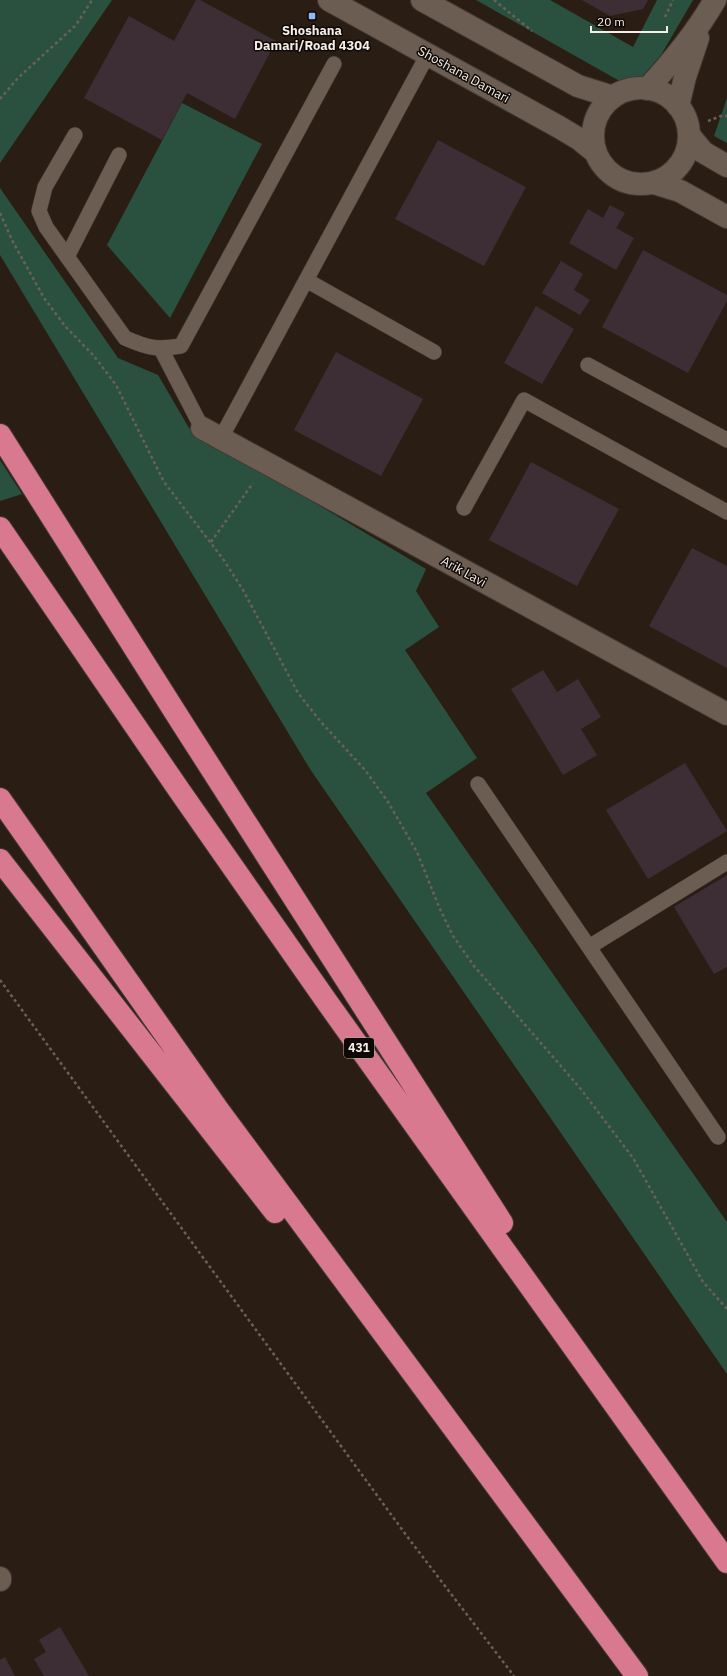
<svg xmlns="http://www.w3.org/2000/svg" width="727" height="1676" font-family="'IBM Plex Sans',sans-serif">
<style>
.green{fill:#2a513f}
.building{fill:#3d2e36}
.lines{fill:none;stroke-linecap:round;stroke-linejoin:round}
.service-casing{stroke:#443a34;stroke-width:16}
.minor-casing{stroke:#443a34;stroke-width:24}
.tertiary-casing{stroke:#443a34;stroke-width:24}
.secondary-casing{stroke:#443a34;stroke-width:24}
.motorway-casing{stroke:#443a34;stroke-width:24}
.path{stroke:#6b6057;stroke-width:2.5;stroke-dasharray:3 3;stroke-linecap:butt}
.service{stroke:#6c5d52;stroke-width:15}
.minor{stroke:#6c5d52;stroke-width:22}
.tertiary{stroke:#6c5d52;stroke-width:22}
.secondary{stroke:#6c5d52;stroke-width:22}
.motorway{stroke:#d9798f;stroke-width:22}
.poi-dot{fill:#91b8fd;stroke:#0e0906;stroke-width:1.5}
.labels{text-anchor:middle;stroke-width:3;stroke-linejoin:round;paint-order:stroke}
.shield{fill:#0e0906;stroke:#b0a9a4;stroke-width:1}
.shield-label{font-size:12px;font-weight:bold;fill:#f6ede7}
.poi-label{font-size:13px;font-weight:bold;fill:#f6ede7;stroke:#0e0906}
.street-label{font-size:13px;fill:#f6ede7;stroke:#0e0906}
</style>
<rect width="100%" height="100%" fill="#2a1e14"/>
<path class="green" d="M0,0H112L0,163Z
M476,0H550L633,47L657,0H693L661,55L632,88Z
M727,98V143L714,136Z
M182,103L262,144L170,318L107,245Z
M0,188L118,358L158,375L189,428L426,569L416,591L439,627L405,650L477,758L426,793L727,1222V1374L310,769L0,255Z
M0,460L22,494L0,501Z"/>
<path class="building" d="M196,0H200L276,41L235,119L187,93L162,140L84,98L129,16L174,41Z
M582,0H648L643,9L610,16Z
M438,140L526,187L484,266L395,219Z
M610,205L625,213L616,228L634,238L616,270L569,243L588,209L603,218Z
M643,250L727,295V301L688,373L602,327Z
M561,261L583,274L574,290L590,300L580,315L542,293Z
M536,306L574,329L542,384L504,363Z
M336,352L423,399L381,476L294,430Z
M531,462L619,509L577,586L489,540Z
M692,548L727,566V668L649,626Z
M543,670L557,692L578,679L601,717L581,729L597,755L563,775L511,689Z
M685,763L727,831L648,879L606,810Z
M727,875V967L714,974L674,907Z
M60,1627L89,1676H44L34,1659L46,1652L39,1640Z
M5,1657L15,1676H0V1660Z"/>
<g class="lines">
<defs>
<path id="service" d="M75,135L45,187L39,211L46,227L125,338C148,348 157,350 181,346L334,64
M67,257L119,155
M306,280L434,352
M161,349L202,428
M588,365L727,440
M221,438L428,54
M464,508L524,400L727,512
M478,784L718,1137
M589,947L727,862"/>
<path id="minor" d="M202,428L727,714
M0,1578V1580"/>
<path id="tertiary" d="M647,89C673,61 696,33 715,0
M678,106L685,77L698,38"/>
<path id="secondary" d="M329,0L559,127L579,139L595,152
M422,0L578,86L613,97
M593 136a48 48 0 1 1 96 0a48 48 0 1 1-96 0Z
M689,135L703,152L727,166
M654,183L680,191L727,217"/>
<path id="motorway" d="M0,435L182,723L502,1223
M0,528L179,790L327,1002L727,1562
M0,799L219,1111L637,1676
M0,860L275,1212"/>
</defs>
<use href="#service" class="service-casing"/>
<use href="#minor" class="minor-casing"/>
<use href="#tertiary" class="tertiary-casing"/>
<use href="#secondary" class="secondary-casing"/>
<use href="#motorway" class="motorway-casing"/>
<path class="path" d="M494,0L532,31
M665,17L673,0
M0,99L18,78L76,25L92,0
M708,121L721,116H727
M0,213L13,242L44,298L65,326L94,356L116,385L164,482L223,559L243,590L298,693L321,722L365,770L388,802L417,852L439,907L453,936L474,966L580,1088L633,1158L703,1282L727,1309
M211,542L253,483
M0,980L409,1539L514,1676"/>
<use href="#service" class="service"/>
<use href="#minor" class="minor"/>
<use href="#tertiary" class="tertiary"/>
<use href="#secondary" class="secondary"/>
<use href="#motorway" class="motorway"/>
</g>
<rect class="poi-dot" x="308" y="12" width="8" height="8" rx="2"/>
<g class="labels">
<rect class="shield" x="344" y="1038" width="30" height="20" rx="3"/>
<g class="shield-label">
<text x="359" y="1052">431</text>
</g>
<g class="poi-label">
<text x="312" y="35">Shoshana<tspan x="312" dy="15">Damari/Road 4304</tspan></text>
</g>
<g class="street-label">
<text transform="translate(464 74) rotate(29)" y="5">Shoshana Damari</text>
<text transform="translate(464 571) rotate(29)" y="5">Arik Lavi</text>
</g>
</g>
<path d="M591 26v6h76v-6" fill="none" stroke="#f6ede7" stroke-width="2"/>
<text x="597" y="26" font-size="12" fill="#f6ede7" stroke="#0e0906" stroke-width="3" paint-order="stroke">20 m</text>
</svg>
